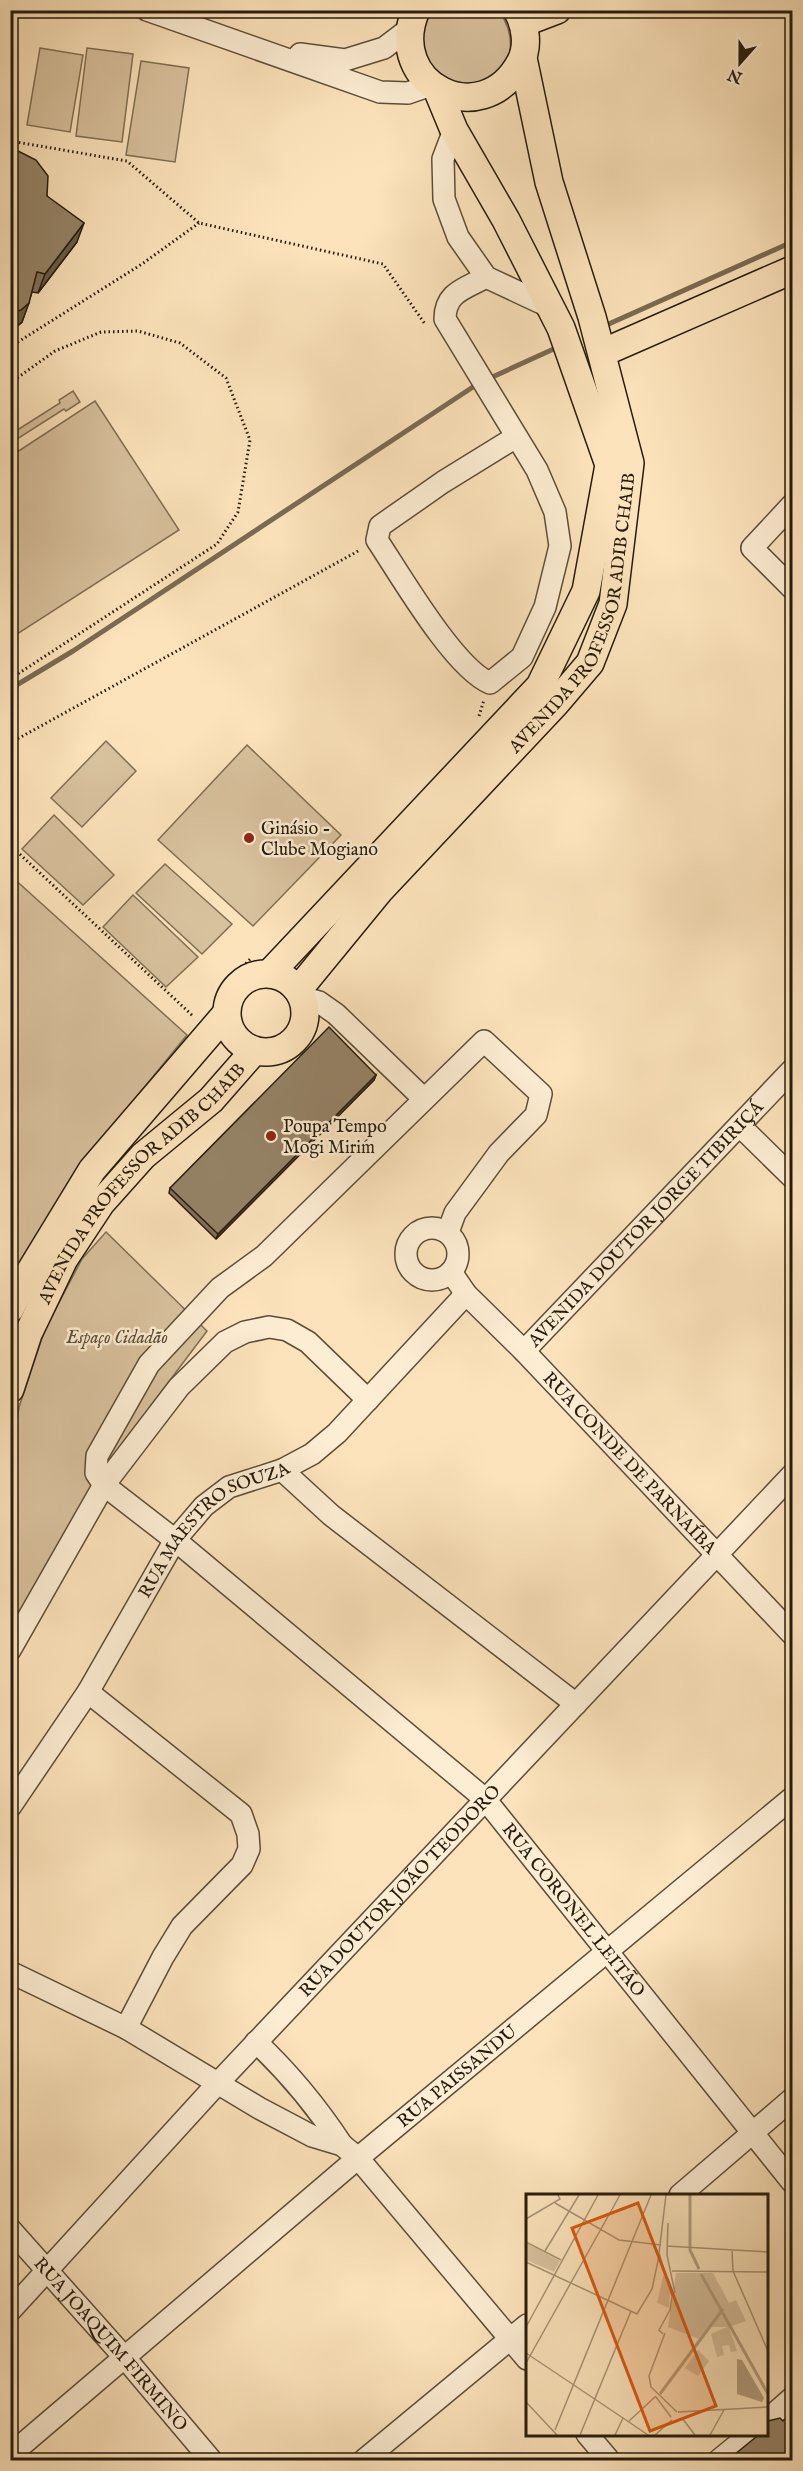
<svg xmlns="http://www.w3.org/2000/svg" width="803" height="2471" font-family="'IM FELL English',serif">
<style>
.green{fill:#d8c19d;stroke:#7f6e54;stroke-width:1.5}
.lines{fill:none;stroke-linecap:round;stroke-linejoin:round}
.stream{stroke:#7b6a52;stroke-width:5}
.minor-casing{stroke:#5c4d38;stroke-width:24}
.major-casing{stroke:#261b0c;stroke-width:30}
.path{stroke:#261b0c;stroke-width:3;stroke-dasharray:1.5 3;stroke-linecap:butt}
.minor{stroke:#fdedd3;stroke-width:21}
.major{stroke:#fce3bb;stroke-width:27}
.wall{fill:#807159;stroke:#261b0c;stroke-width:1.5}
.shaded-wall{fill:#685c48;stroke:#261b0c;stroke-width:1.5}
.building{fill:#958367;stroke:#261b0c;stroke-width:1.5}
.poi-dot{fill:#8f2418;stroke:#fdedd3;stroke-width:2}
.labels{text-anchor:middle;stroke-width:5;stroke-linejoin:round;paint-order:stroke}
.street-label{font-size:18px;fill:#261b0c;stroke:#fdedd3}
.poi-label{font-size:18px;fill:#261b0c;stroke:#fdedd3;text-anchor:start}
.park-label{font-size:18px;font-style:italic;fill:#5b4d38;stroke:#fdedd3}
.inset-river{fill:none;stroke:#b39f80;stroke-width:3}
.inset-road{fill:none;stroke:#a69375;stroke-width:1.5}
.view{fill:#de560c;fill-opacity:0.15;stroke:#de560c;stroke-width:3}
.inset-edge{fill:none;stroke:#261b0c;stroke-width:3}
</style>
<rect width="100%" height="100%" fill="#fce3bb"/>
<filter id="stains"><feTurbulence type="fractalNoise" baseFrequency=".00333" numOctaves="4"/><feColorMatrix values="0 0 0 0 .2 0 0 0 0 .09 0 0 0 0 .02 0 0 0 .5 -.17"/></filter>
<radialGradient id="worn" r=".72"><stop offset=".6" stop-color="#630" stop-opacity="0"/><stop offset="1" stop-color="#630" stop-opacity=".3"/></radialGradient>
<path class="green" d="M429,11H499C513,30 518,65 492,79C484,83 474,86 465,89L425,67L421,23Z
M40,48L83,55L70,132L27,125Z
M87,48L133,54L122,142L76,136Z
M141,61L189,68L175,162L126,155Z
M73,391L80,402L66,411L64,409L11,443V434L60,403L59,400Z
M95,401L179,530L11,638V456Z
M106,741L136,771L82,827L51,798Z
M247,745L341,835L253,926L158,840Z
M54,815L114,875L83,905L22,849Z
M165,864L232,924L202,954L136,893Z
M11,876L187,1035L75,1172L11,1291Z
M133,895L198,957L166,987L103,927Z
M106,1232L207,1331L100,1473L17,1620L11,1621V1464L19,1407L45,1329L82,1259Z"/>
<g class="lines">
<path class="stream" d="M602,327L792,242
M488,379L558,347
M10,689L73,651L479,383"/>
<defs>
<g id="minor">
<path d="M147,10L380,92L408,93L431,85"/>
<path d="M300,54L345,60L384,48L409,29"/>
<path d="M454,130L443,159L444,199L458,237L486,277L550,307"/>
<path d="M486,277C465,289 445,292 445,319L537,470L555,512L560,546L545,607L522,657L490,683C454,668 401,576 377,540L380,526L443,482L516,437"/>
<path d="M792,505L752,548L792,588"/>
<path d="M302,997L319,1002L336,1014L424,1099"/>
<path d="M740,1126L792,1177"/>
<circle cx="432" cy="1254" r="26"/>
<path id="s1" d="M448,1232L455,1213L499,1153L536,1115L541,1094L484,1041L264,1256L220,1288L149,1364L97,1456L96,1473L104,1485L175,1540L485,1799L792,2182"/>
<path id="s2" d="M451,1272L466,1294L524,1351L792,1634"/>
<path id="s3" d="M524,1351L792,1070"/>
<path d="M282,1470L331,1515L576,1704"/>
<path d="M10,1650L104,1485L179,1387L225,1342L245,1332L269,1327L287,1330L308,1342L368,1400"/>
<path d="M88,1692L241,1814L248,1834L249,1849L242,1865L182,1926L163,1957L126,2028"/>
<path id="s4" d="M10,1807L88,1692L175,1540L204,1506L229,1487L282,1470L312,1454L337,1433L466,1294"/>
<path d="M10,1972L126,2028L259,2108L312,2136L342,2145L358,2158L527,2359"/>
<path d="M256,2042C289,2073 317,2107 342,2145"/>
<path d="M680,2195L792,2099"/>
<path id="s5" d="M10,2229L125,2358L211,2460"/>
<path id="s6" d="M10,2311L217,2084L792,1475"/>
<path d="M766,2421L792,2398"/>
<path d="M587,2434L609,2460"/>
<path id="s7" d="M10,2455L358,2158L792,1798"/>
<path d="M364,2460L527,2325"/>
<path d="M719,2460L751,2434"/>
</g>
<g id="major">
<path d="M416,10C384,85 482,133 520,63C529,47 526,26 517,10"/>
<path d="M523,23L557,10"/>
<path d="M602,353L792,270"/>
<path d="M270,973L540,686L586,591L609,465L561,328L506,220L454,130L437,89"/>
<circle cx="266" cy="1013" r="39"/>
<path id="s8" d="M298,990L380,890L555,704L590,663L613,604L630,463L592,317L549,182L523,58"/>
<path d="M10,1309L28,1275L92,1170L226,1014"/>
<path id="s9" d="M10,1389L28,1334L64,1259L101,1203L143,1156L211,1100L254,1051"/>
</g>
</defs>
<use href="#minor" class="minor-casing"/>
<use href="#major" class="major-casing"/>
<path class="path" d="M10,141L127,161L199,223L383,264L425,324
M10,347L142,264L199,223
M10,383L55,351L101,332L138,331L180,343L226,378L250,440L238,512L217,544L10,679
M479,716L484,700
M10,743L360,550
M10,845L194,1017
M218,993L252,957"/>
<use href="#minor" class="minor"/>
<use href="#major" class="major"/>
</g>
<path class="wall" d="M10,153L47,196L77,242L38,293L32,292L22,322L14,329L10,330Z
M376,1075L374,1080L216,1239L169,1193L170,1188Z"/>
<path class="shaded-wall" d="M84,223L77,242L38,293L45,274Z
M29,303L22,322L14,329L10,330V313Z
M376,1075L374,1080L216,1239L218,1234Z"/>
<path class="building" d="M18,151L36,160L48,176L47,196L84,223L45,274L37,272L29,303L21,310L10,313V153Z
M329,1027L376,1075L218,1234L170,1188Z
M792,2413V2460H730L729,2459L761,2433H765V2427L768,2421L780,2418L783,2421Z"/>
<g class="poi-dot">
<circle cx="249" cy="838" r="6"/>
<circle cx="271" cy="1136" r="6"/>
</g>
<g class="labels">
<g class="street-label">
<text dy="6" stroke="none"><textPath href="#s8" startOffset="478">AVENIDA PROFESSOR ADIB CHAIB</textPath></text>
<text dy="6" stroke="none"><textPath href="#s9" startOffset="249">AVENIDA PROFESSOR ADIB CHAIB</textPath></text>
<text dy="6" stroke="none"><textPath href="#s3" startOffset="176">AVENIDA DOUTOR JORGE TIBIRIÇÁ</textPath></text>
<text dy="6" stroke="none"><textPath href="#s2" startOffset="262">RUA CONDE DE PARNAÍBA</textPath></text>
<text dy="6" stroke="none"><textPath href="#s4" startOffset="351">RUA MAESTRO SOUZA</textPath></text>
<text dy="6" stroke="none"><textPath href="#s6" startOffset="573">RUA DOUTOR JOÃO TEODORO</textPath></text>
<text dy="6" stroke="none"><textPath href="#s1" startOffset="1486">RUA CORONEL LEITÃO</textPath></text>
<text dy="6" stroke="none"><textPath href="#s7" startOffset="586">RUA PAISSANDU</textPath></text>
<text dy="6" stroke="none"><textPath href="#s5" startOffset="153">RUA JOAQUIM FIRMINO</textPath></text>
</g>
<g class="poi-label">
<text x="261" y="834">Ginásio -<tspan x="261" dy="21">Clube Mogiano</tspan></text>
<text x="283" y="1132">Poupa Tempo<tspan x="283" dy="21">Mogi Mirim</tspan></text>
</g>
<g class="park-label">
<text x="117" y="1343">Espaço Cidadão</text>
</g>
</g>
<g transform="translate(526 2194)">
<rect width="242" height="242" fill="#fce3bb"/>
<path d="M0,49L34,67L28,78L0,66ZM138,79L144,97L143,114L131,109ZM150,79H187L203,109L210,106L220,127L203,133L211,157L205,158L203,151L196,152L198,161L191,163L185,140L201,133H182L173,145L142,133ZM172,156L183,167L172,182L159,174Z" fill="#d8c19d"/>
<path d="M211,165L216,166L238,204L236,208L211,200Z" fill="#b39f80"/>
<path class="inset-river" d="M164,1V56L173,75M175,80L242,200M134,200L197,115"/>
<path class="inset-road" d="M29,9L93,46L135,51M0,25L34,5L32,1M142,29L141,61L149,99M0,48L35,66M141,52L242,58M19,57L53,1M206,57L207,77L242,157M0,68L111,120L126,95L133,62M146,77L242,78M0,133L72,1M139,139L123,182L125,193L151,218M137,140L133,136L144,116L146,103L133,59L140,1M0,159L97,224M0,169L94,1M130,203L145,223M0,208L31,241M152,218L242,213M156,224L169,241M103,227L130,202M29,236L125,1M54,241L105,117M89,241L97,224L122,241M129,241L146,226M184,241L198,216"/>
<path class="view" d="M112,9L190,212L124,237L46,34Z"/>
<rect width="242" height="242" class="inset-edge"/>
</g>
<rect width="803" height="2471" fill="none" stroke="#fce3bb" stroke-width="36"/>
<rect x="12" y="12" width="779" height="2447" fill="none" stroke="#261b0c" stroke-width="3"/>
<rect x="18" y="18" width="767" height="2435" fill="none" stroke="#261b0c" stroke-width="1.5"/>
<g transform="translate(740 63) rotate(201)" stroke="#fdedd3" stroke-width="4.5" paint-order="stroke">
<path d="M0-4.5L10 22L0 15L-10 22Z" fill="#261b0c"/>
<text y="-9" font-size="16" font-weight="bold" text-anchor="middle" fill="#261b0c">N</text>
</g>
<rect width="100%" height="100%" filter="url(#stains)"/>
<rect width="100%" height="100%" fill="url(#worn)"/>
</svg>
